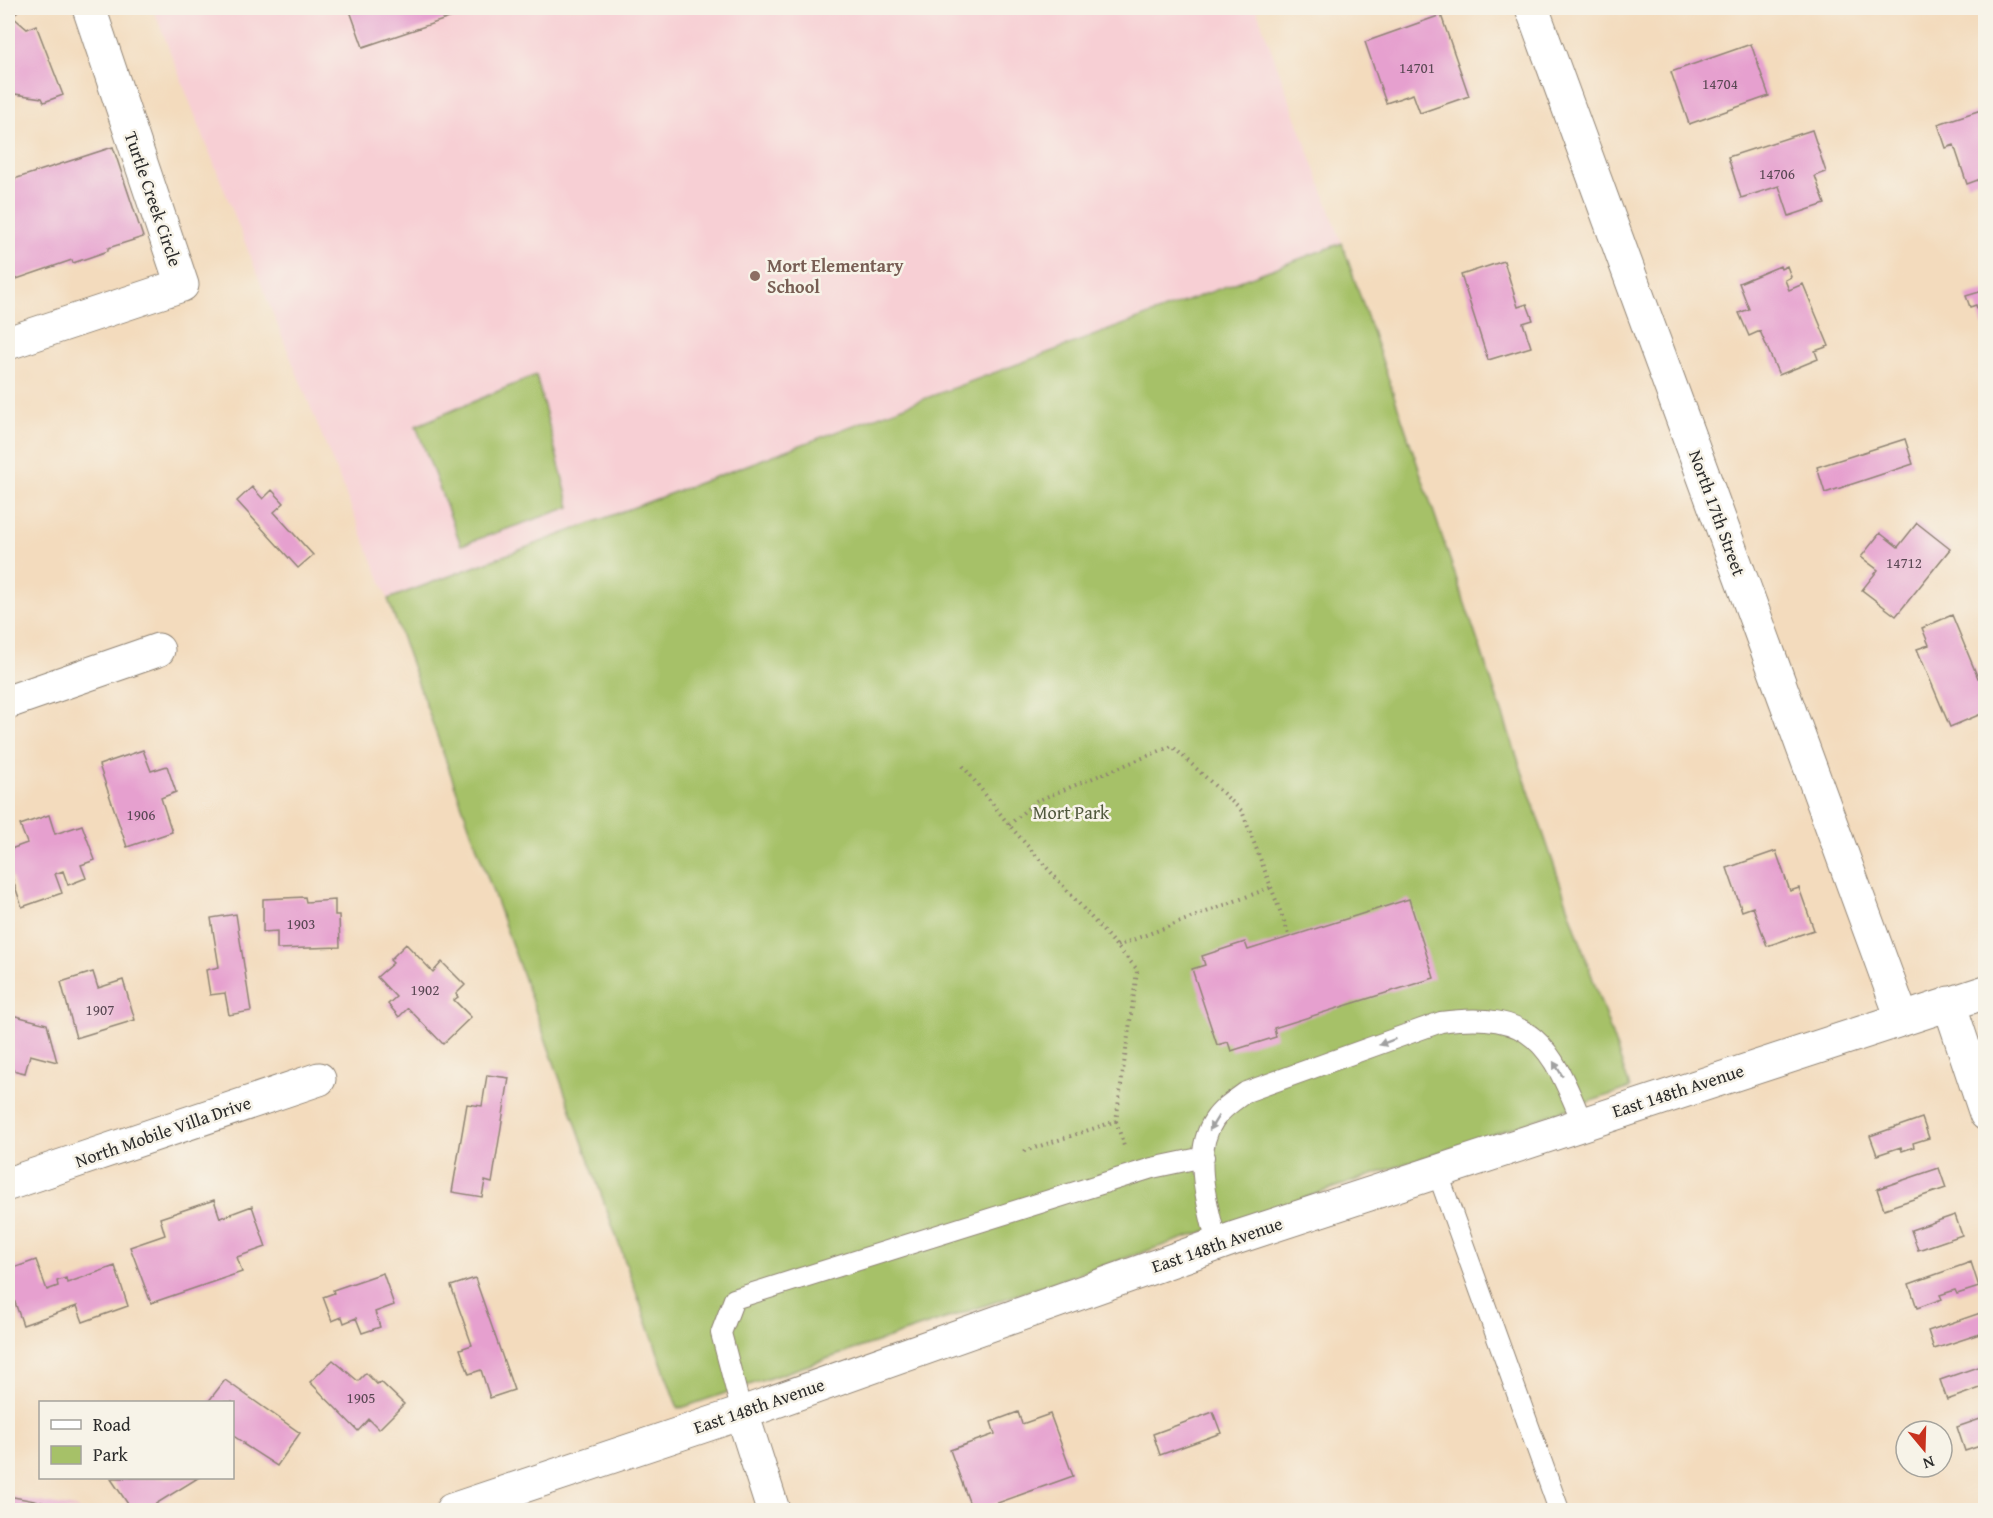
<svg xmlns="http://www.w3.org/2000/svg" width="1993" height="1518" font-family="'Gentium Book Plus',serif">
<style>
.built{fill:#f7cfd4}
.green{fill:#a6c168;stroke:#68764a;stroke-width:1.5}
.building{fill:#e6a0cf}
.lines{fill:none;stroke-linecap:round;stroke-linejoin:round}
.service-casing{stroke:#8f8374;stroke-width:22}
.minor-casing{stroke:#8f8374;stroke-width:35}
.path{stroke:#8f8374;stroke-width:4;stroke-dasharray:1.5 4.5;stroke-linecap:butt}
.service{stroke:#fff;stroke-width:20}
.minor{stroke:#fff;stroke-width:33}
.oneway{fill:#a0a0a0}
.education-dot{fill:#8d6e63;stroke:#f7f3e8;stroke-width:2}
.labels{text-anchor:middle;stroke-width:5;stroke-linejoin:round;paint-order:stroke}
.number-label{font-size:15px;fill:#5a4854}
.street-label{font-size:18px;fill:#2b2b2b;stroke:#f7f3e8}
.education-label{font-size:18px;font-weight:bold;fill:#785e54;stroke:#f7f3e8;text-anchor:start}
.park-label{font-size:18px;fill:#50583d;stroke:#f7f3e8}
</style>
<rect width="100%" height="100%" fill="#f7f3e8"/>
<filter id="ink" filterUnits="userSpaceOnUse"><feTurbulence type="fractalNoise" baseFrequency=".0167" numOctaves="2"/><feDisplacementMap in="SourceGraphic" scale="12" xChannelSelector="R" yChannelSelector="G"/><feConvolveMatrix kernelMatrix="1 2 1 2 8 2 1 2 1" color-interpolation-filters="sRGB"/></filter>
<filter id="wash" filterUnits="userSpaceOnUse"><feTurbulence type="fractalNoise" baseFrequency=".008" numOctaves="4" result="noise"/><feDisplacementMap in="SourceGraphic" scale="24" xChannelSelector="R" yChannelSelector="G"/><feGaussianBlur stdDeviation="1.35" result="paint"/><feColorMatrix in="noise" values="0 0 0 0 0 0 0 0 0 0 0 0 0 0 0 0 0 1.4 0 .05"/><feComposite in="paint" operator="in"/></filter>
<g filter="url(#wash)">
<rect width="100%" height="100%" fill="#f3dbbd"/>
<path class="built" d="M153,8H1256L1342,243L388,599L271,309Z"/>
<path class="green" d="M1342,243L1630,1088L678,1409L388,599Z
M536,375L570,507L461,545L416,426Z"/>
<g id="blocks">
<path class="building" d="M8,8H20L13,17L27,29L36,25L63,95L44,102L42,98L8,93Z
M349,8H466L467,12L363,47Z
M1441,15L1469,96L1420,113L1413,94L1386,103L1365,42Z
M1751,44L1769,96L1689,124L1671,72Z
M1981,110L1983,117L1986,116V177L1967,184L1954,145L1946,148L1938,124Z
M1812,130L1826,172L1815,176L1825,204L1789,216L1779,186L1741,198L1728,157Z
M113,147L143,237L108,248V251L73,263L72,260L8,282V181Z
M1504,261L1518,307L1527,304L1533,320L1523,323L1531,347L1488,360L1461,275Z
M1780,266L1781,269L1787,266L1791,277L1785,280L1789,290L1803,284L1829,346L1815,351L1818,359L1779,375L1760,331L1749,336L1739,313L1749,309L1739,283Z
M1986,290V325L1983,326L1976,305L1970,307L1966,296Z
M1905,439L1913,464L1825,493L1817,467Z
M252,487L263,499L272,490L284,503L274,512L313,555L298,568L237,501Z
M1917,523L1950,549L1896,616L1862,590L1878,570L1861,557L1880,533L1898,547Z
M1952,615L1978,678L1986,675V712L1950,727L1917,649L1929,645L1922,628Z
M143,750L151,771L167,766L176,792L161,798L172,832L127,847L99,765Z
M49,815L55,834L82,825L95,860L81,865L86,878L68,885L63,871L55,874L62,893L22,907L8,866V850L27,843L20,825Z
M1776,851L1790,891L1799,888L1814,930L1767,946L1753,907L1742,911L1727,868Z
M305,897L306,902L335,900V915H339L340,947L277,949V931L263,932V899Z
M1409,899L1434,978L1274,1028L1276,1037L1231,1051L1228,1042L1217,1045L1192,969L1205,965L1202,956L1245,942L1248,950Z
M236,914L251,1011L229,1015L225,993L210,995L206,970L219,967L211,918Z
M406,944L433,972L442,962L465,985L456,994L458,997L454,1000L471,1017L443,1044L408,1008L399,1017L388,1004L396,997L377,977L393,963L390,960Z
M93,972L98,988L123,980L135,1020L76,1038L61,982Z
M8,1014L47,1024L57,1062L30,1055L25,1073L8,1069Z
M487,1075L509,1078L492,1183L485,1181L482,1197L452,1192L467,1104L482,1106Z
M1922,1118L1929,1138L1913,1143L1914,1147L1902,1151L1901,1147L1877,1155L1870,1136Z
M1939,1168L1946,1188L1884,1209L1877,1189Z
M214,1200L220,1218L252,1206L266,1247L237,1257L242,1272L151,1303L130,1247L165,1235L160,1218Z
M1955,1215L1962,1235L1918,1250L1911,1230Z
M36,1260L47,1290L58,1286L57,1281L66,1278L67,1283L115,1266L128,1306L83,1322L77,1306L23,1325L8,1283V1270Z
M1971,1262L1979,1287L1957,1294L1955,1290L1940,1295L1942,1299L1917,1308L1909,1284Z
M383,1273L394,1305L375,1312L380,1327L362,1333L356,1318L344,1323L342,1317L332,1321L323,1297L334,1293L333,1290Z
M475,1278L514,1390L490,1398L481,1370L469,1374L460,1349L472,1345L451,1286Z
M1986,1311V1332L1934,1349L1928,1331Z
M333,1360L358,1381L366,1373L377,1384L381,1382L404,1404L379,1429L369,1419L358,1431L310,1382Z
M1986,1364V1386L1947,1400L1940,1380Z
M225,1380L300,1433L277,1466L243,1444L244,1443L232,1435V1402H208Z
M1018,1412L1022,1424L1050,1414L1073,1476L978,1510H972L950,1450L995,1434L991,1422Z
M1213,1412L1221,1433L1160,1455L1153,1434Z
M1986,1417V1444L1965,1451L1957,1427Z
M112,1478H198L146,1510H132L111,1479Z
M8,1496L78,1509V1510H8Z"/>
</g>
</g>
<g filter="url(#ink)">
<use href="#blocks" fill-opacity="0" stroke="#8f8374" stroke-width="1.5"/>
<g class="lines">
<defs>
<path id="service" d="M1437,1171L1559,1510
M1217,1244C1208,1207 1191,1154 1214,1120C1222,1108 1235,1100 1246,1092L1441,1022C1533,1009 1551,1046 1582,1122
M742,1413L721,1333L734,1299L1152,1168L1204,1157"/>
<path id="minor" d="M1532,8L1902,1018
M8,343L182,285L89,8
M8,702L158,650
M1949,1003L1986,1114
M8,1184L319,1079
M742,1413L773,1510
M452,1510L742,1413L1235,1238L1986,992"/>
</defs>
<use href="#service" class="service-casing"/>
<use href="#minor" class="minor-casing"/>
<path class="path" d="M963,766L1009,825L1136,968L1137,972L1116,1121L1022,1152
M1009,825L1036,801L1172,746L1242,811L1290,937
M1117,946L1272,887
M1116,1121L1125,1149"/>
<use href="#service" class="service"/>
<use href="#minor" class="minor"/>
</g>
<defs><path id="oneway-solid" d="M-6-.8H1V-3.2L6.5 0L1 3.2V.8H-6Z" transform="scale(1.5)"/></defs>
<g class="oneway">
<use href="#oneway-solid" transform="translate(1387 1042) rotate(160)"/>
<use href="#oneway-solid" transform="translate(1558 1069) rotate(-122)"/>
<use href="#oneway-solid" transform="translate(1214 1123) rotate(122)"/>
</g>
</g>
<circle class="education-dot" cx="755" cy="276" r="6"/>
<g class="labels">
<g class="number-label">
<text x="1417" y="73">14701</text>
<text x="1720" y="89">14704</text>
<text x="1777" y="179">14706</text>
<text x="1904" y="568">14712</text>
<text x="141" y="820">1906</text>
<text x="301" y="929">1903</text>
<text x="425" y="995">1902</text>
<text x="100" y="1015">1907</text>
<text x="361" y="1403">1905</text>
</g>
<g class="street-label">
<text transform="translate(153 199) rotate(71)" y="6">Turtle Creek Circle</text>
<text transform="translate(1717 513) rotate(70)" y="6">North 17th Street</text>
<text transform="translate(1678 1091) rotate(-18)" y="6">East 148th Avenue</text>
<text transform="translate(163 1132) rotate(-19)" y="6">North Mobile Villa Drive</text>
<text transform="translate(1217 1245) rotate(-19)" y="6">East 148th Avenue</text>
<text transform="translate(759 1406) rotate(-19)" y="6">East 148th Avenue</text>
</g>
<g class="education-label">
<text x="767" y="272">Mort Elementary<tspan x="767" dy="21">School</tspan></text>
</g>
<g class="park-label">
<text x="1071" y="819">Mort Park</text>
</g>
</g>
<rect width="1993" height="1518" fill="none" stroke="#f7f3e8" stroke-width="30"/>
<rect x="39" y="1401" width="195" height="78" fill="#f7f3e8" stroke="#a5a39c" stroke-width="1.5"/>
<rect x="51" y="1420" width="30" height="9" fill="#ffffff" stroke="#a5a39c" stroke-width="1.5"/>
<text x="93" y="1431" font-size="18" fill="#2b2b2b">Road</text>
<rect x="51" y="1446" width="30" height="18" fill="#a6c168" stroke="#a5a39c" stroke-width="1.5"/>
<text x="93" y="1461" font-size="18" fill="#2b2b2b">Park</text>
<g transform="translate(1924 1449) rotate(161)"><circle r="28" fill="#f7f3e8" stroke="#a5a39c" stroke-width="1.5"/>
<path d="M0-4.5L10 22L0 15L-10 22Z" fill="#c8321e"/>
<text y="-9" font-size="16" font-weight="bold" text-anchor="middle" fill="#2b2b2b">N</text>
</g>
</svg>
